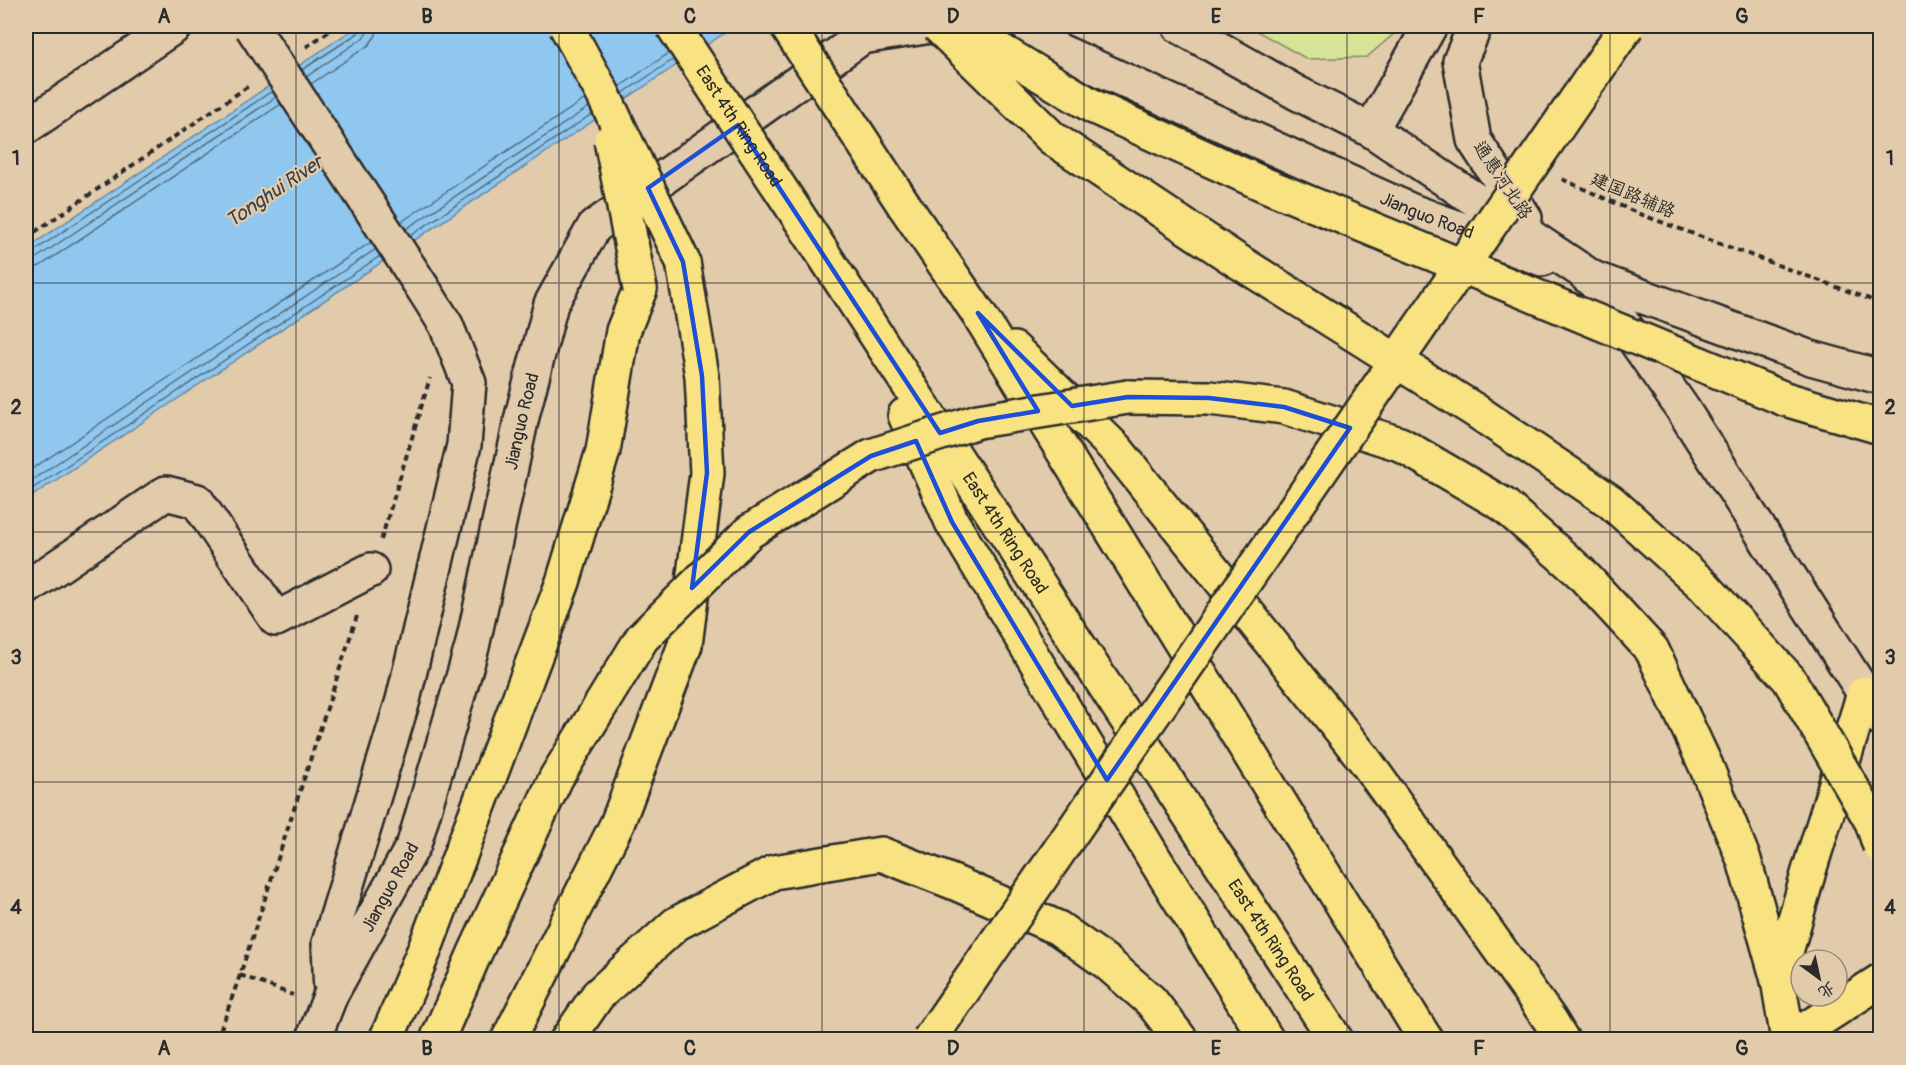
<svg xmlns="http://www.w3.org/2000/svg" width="1906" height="1065" font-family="Pangolin,'LXGW WenKai TC',sans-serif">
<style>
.green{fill:#d5e497;stroke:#808861;stroke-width:1.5}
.water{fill:#8fc7ee;stroke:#6789a0;stroke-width:1.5}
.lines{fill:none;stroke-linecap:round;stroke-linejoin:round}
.shore{stroke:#536979;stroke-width:1.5}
.minor-casing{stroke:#2b2b2b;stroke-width:38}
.tertiary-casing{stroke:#2b2b2b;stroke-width:38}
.trunk-casing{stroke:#2b2b2b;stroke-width:38}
.motorway-casing{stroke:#2b2b2b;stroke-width:38}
.path{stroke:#2b2b2b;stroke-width:4;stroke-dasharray:6 4.5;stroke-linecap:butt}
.minor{stroke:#e2cbab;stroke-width:33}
.tertiary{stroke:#e2cbab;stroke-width:33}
.trunk{stroke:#f8e281;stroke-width:33}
.motorway{stroke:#f8e281;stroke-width:33}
.tertiary-bridge-casing{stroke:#2b2b2b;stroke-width:38;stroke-linecap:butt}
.trunk-bridge-casing{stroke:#2b2b2b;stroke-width:38;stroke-linecap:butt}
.motorway-bridge-casing{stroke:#2b2b2b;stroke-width:38;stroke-linecap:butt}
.tertiary-bridge{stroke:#e2cbab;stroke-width:33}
.trunk-bridge{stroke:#f8e281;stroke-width:33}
.motorway-bridge{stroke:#f8e281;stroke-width:33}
.marked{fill:none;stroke:#1d4ed8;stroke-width:4.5;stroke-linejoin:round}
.grid{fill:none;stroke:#2b2b2b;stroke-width:1.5;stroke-opacity:0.55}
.labels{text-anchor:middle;stroke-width:4.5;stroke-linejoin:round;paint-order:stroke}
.street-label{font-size:18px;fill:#2b2b2b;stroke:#e2cbab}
.water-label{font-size:20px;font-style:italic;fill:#3a4248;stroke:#e2cbab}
.neatline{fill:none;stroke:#2b2b2b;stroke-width:2}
.grid-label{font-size:20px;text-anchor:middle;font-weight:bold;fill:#2b2b2b}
</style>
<rect width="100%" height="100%" fill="#e2cbab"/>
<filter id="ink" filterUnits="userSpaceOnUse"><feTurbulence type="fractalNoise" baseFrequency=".0167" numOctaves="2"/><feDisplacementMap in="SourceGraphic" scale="12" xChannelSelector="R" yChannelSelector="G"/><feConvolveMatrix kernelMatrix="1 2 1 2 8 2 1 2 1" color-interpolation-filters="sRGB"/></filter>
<g filter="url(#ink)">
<path class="green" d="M1248,26H1403L1367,57L1307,59Z"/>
<path class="water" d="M358,26H735L26,500V249Z"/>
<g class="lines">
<path class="shore" d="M302,70L358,33L360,26
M306,77L363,38L367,32L368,26
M311,84L369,45L376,35L377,26
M619,87L669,53
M623,93L674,59
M401,222L585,99
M406,229L589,107
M410,236L592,114
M26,254L31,253L272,91
M26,261L35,259L276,97
M26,270L40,266L281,104
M26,473L371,242
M26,484L376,249
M26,493L380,256"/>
<defs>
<path id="minor" d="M26,127L175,26
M26,588L166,493L197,501L276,619L371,570"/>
<g id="tertiary">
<path id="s1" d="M987,26L1018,32L1412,211L1542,259"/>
<path d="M1179,26L1297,93L1371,130L1591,277L1682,408L1880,718"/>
<path d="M1475,26L1460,61L1474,140L1525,218"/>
<path d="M1371,130L1430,26"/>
<path d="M1587,276L1811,358L1880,377"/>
<path id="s2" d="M331,994L414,844L472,647L523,412L551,304L594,227L862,37L931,26"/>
<path d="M331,994L329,943L403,700L464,445L469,383L446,325L424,290"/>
</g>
<g id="trunk">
<path d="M904,205L978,313L1426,1040"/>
<path id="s3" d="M820,249L1336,1040"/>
<path d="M1014,349L1117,450L1364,759L1550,1020L1562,1040"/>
<path d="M905,415L952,522L1154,858L1267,1040"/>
<path d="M1788,1040L1778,980L1809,871L1864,693"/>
</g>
<path id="motorway" d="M1128,397L1209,398L1284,407L1400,444L1504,505L1580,572L1652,650L1706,766L1744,860L1778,980
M1785,399L1880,427
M424,951L563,582L603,451L623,331L640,289
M508,1040L617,824L685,645L707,473L702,376L683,262
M567,1040L598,995L676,924L774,872L881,854L955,883L1058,928L1106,962L1151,1001L1181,1040
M1789,1040L1880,981"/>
</defs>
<use href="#minor" class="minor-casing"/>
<use href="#tertiary" class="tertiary-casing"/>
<use href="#trunk" class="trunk-casing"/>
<use href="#motorway" class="motorway-casing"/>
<path class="path" d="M306,47L337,26
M1562,179L1637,213L1880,303
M26,238L250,85
M381,540L430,378
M240,975L293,995
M217,1040L240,975L357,616"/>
<use href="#minor" class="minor"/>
<use href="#tertiary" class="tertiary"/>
<use href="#trunk" class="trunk"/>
<use href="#motorway" class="motorway"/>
<defs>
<path id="tertiary-bridge" d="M252,27L424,290
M313,1040L331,994"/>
<g id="trunk-bridge">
<path id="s4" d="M673,26L820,249"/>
<path d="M787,26L904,205"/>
<path d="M929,1040L1627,26"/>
</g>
<path id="motorway-bridge" d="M566,26L603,94L683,262
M938,26L1052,138L1233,258L1476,411L1611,502L1704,586L1789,679L1872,822L1880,846
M960,26L1094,107L1263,184L1785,399
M611,140L640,289
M386,1040L424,951
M437,1040L474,955L556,778L642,638L749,532L871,456L978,421L1128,397"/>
</defs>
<use href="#tertiary-bridge" class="tertiary-bridge-casing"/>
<use href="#trunk-bridge" class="trunk-bridge-casing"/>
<use href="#motorway-bridge" class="motorway-bridge-casing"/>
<use href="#tertiary-bridge" class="tertiary-bridge"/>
<use href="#trunk-bridge" class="trunk-bridge"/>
<use href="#motorway-bridge" class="motorway-bridge"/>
</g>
</g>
<path class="marked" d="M738,125L940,433L978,421L1038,411L978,313L1072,406L1128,397L1209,398L1284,407L1350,428L1107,780L952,522L916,441L871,456L749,532L692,588L707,473L702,376L683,262L648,188Z"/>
<path class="grid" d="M296,26V1040M559,26V1040M822,26V1040M1084,26V1040M1347,26V1040M1610,26V1040M26,283H1880M26,532H1880M26,782H1880"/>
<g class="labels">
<g class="street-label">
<text dy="6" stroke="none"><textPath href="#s4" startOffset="120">East 4th Ring Road</textPath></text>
<text transform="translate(1503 180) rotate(56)" y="6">通惠河北路</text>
<text transform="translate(1633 195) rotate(23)" y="6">建国路辅路</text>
<text dy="6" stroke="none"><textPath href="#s1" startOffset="480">Jianguo Road</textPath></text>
<text dy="6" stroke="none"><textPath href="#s2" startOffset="608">Jianguo Road</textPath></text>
<text dy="6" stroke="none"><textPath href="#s3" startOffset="339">East 4th Ring Road</textPath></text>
<text dy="6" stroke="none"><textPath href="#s2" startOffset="122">Jianguo Road</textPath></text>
<text dy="6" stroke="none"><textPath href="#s3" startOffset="825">East 4th Ring Road</textPath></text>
</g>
<g class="water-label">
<text transform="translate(274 191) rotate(-34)" y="7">Tonghui River</text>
</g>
</g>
<rect width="1906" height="1065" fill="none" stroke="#e2cbab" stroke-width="66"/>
<g transform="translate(1819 978) rotate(147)"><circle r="28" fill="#e2cbab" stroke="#998b78" stroke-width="1.5"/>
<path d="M0-4.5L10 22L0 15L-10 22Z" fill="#2b2b2b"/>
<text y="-9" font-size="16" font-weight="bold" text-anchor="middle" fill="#2b2b2b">北</text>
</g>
<rect x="33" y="33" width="1840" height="999" class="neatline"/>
<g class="grid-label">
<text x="164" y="23">A</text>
<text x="427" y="23">B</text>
<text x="690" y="23">C</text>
<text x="953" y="23">D</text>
<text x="1216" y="23">E</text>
<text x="1479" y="23">F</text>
<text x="1742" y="23">G</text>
<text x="16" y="165">1</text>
<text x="1890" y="165">1</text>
<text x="16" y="414">2</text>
<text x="1890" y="414">2</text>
<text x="16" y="664">3</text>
<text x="1890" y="664">3</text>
<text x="16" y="914">4</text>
<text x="1890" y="914">4</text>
<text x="164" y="1055">A</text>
<text x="427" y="1055">B</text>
<text x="690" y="1055">C</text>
<text x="953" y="1055">D</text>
<text x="1216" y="1055">E</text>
<text x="1479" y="1055">F</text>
<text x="1742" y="1055">G</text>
</g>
</svg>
